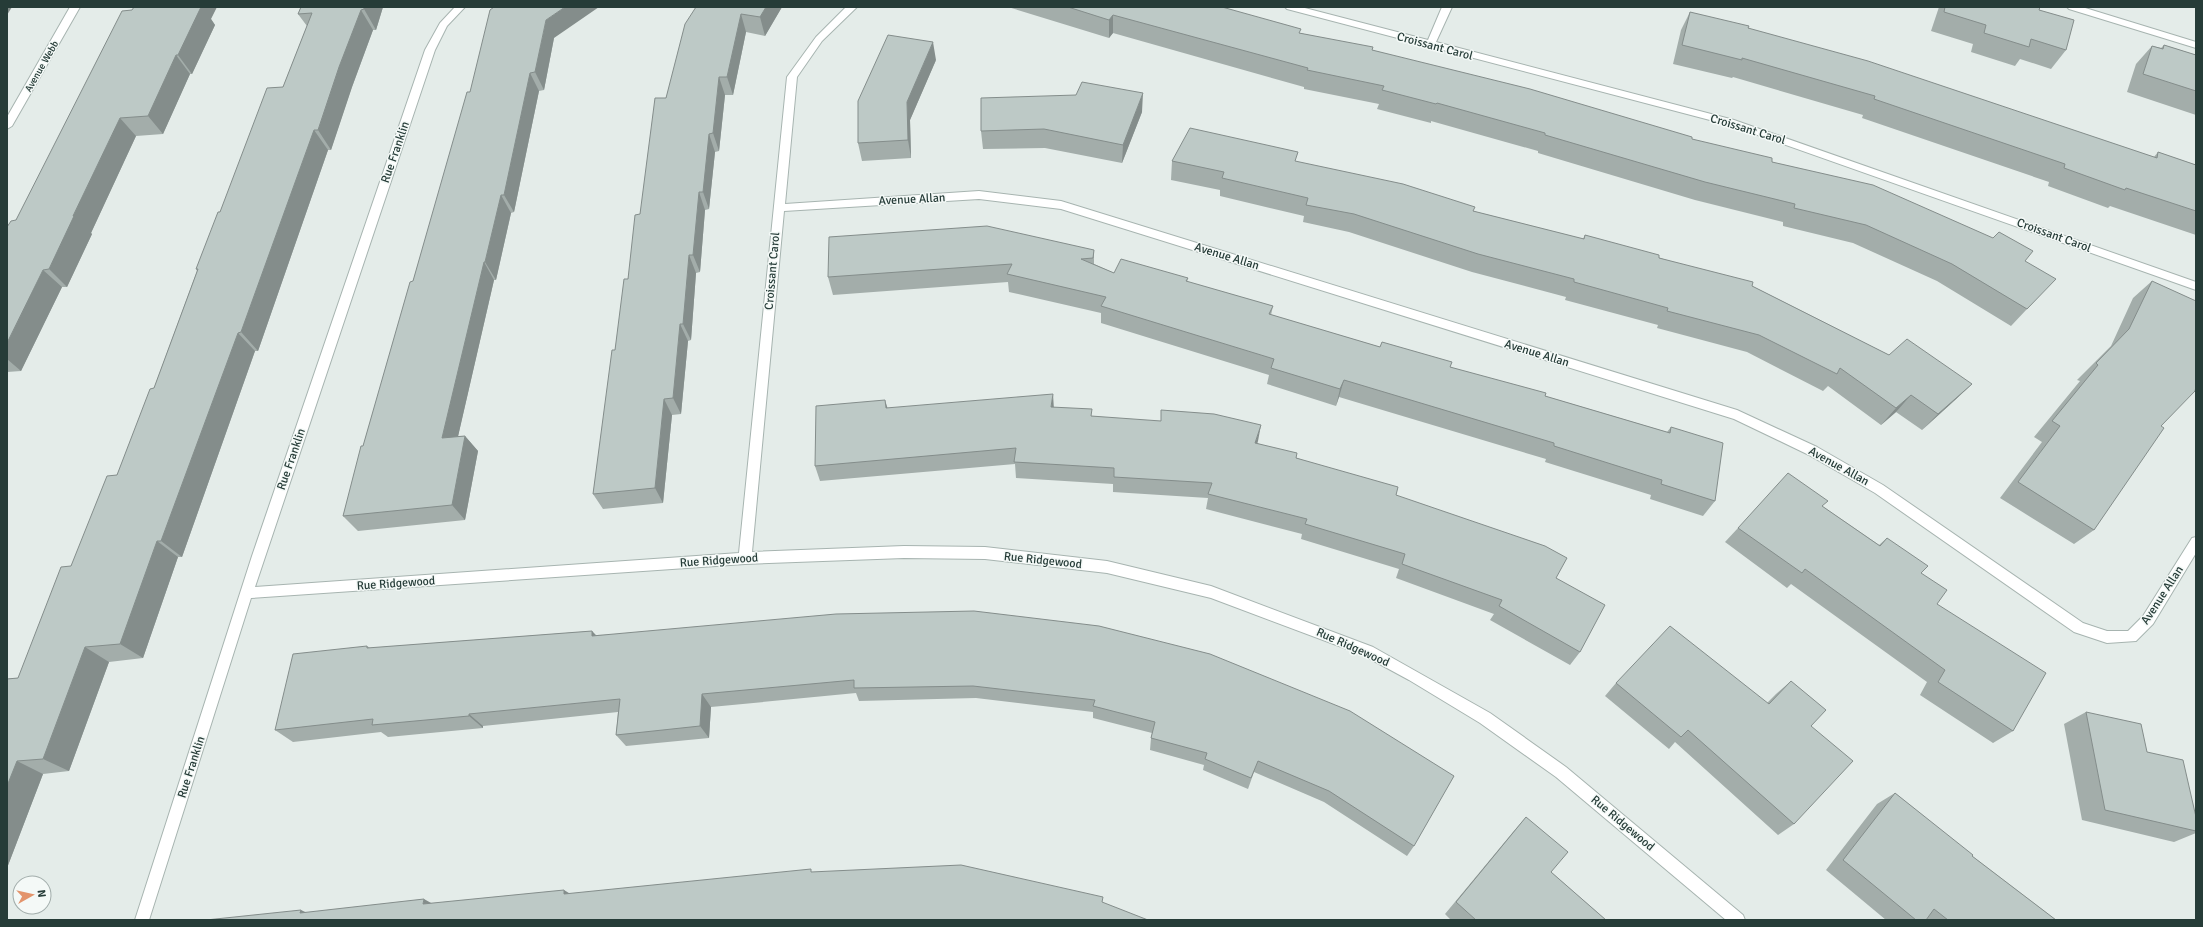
<svg xmlns="http://www.w3.org/2000/svg" width="2203" height="927" font-family="Signika,sans-serif">
<style>
.lines{fill:none;stroke-linecap:round;stroke-linejoin:round}
.minor-casing{stroke:#a7b4b0;stroke-width:2}
.tertiary-casing{stroke:#a7b4b0;stroke-width:2}
.minor{fill:#fff;fill-rule:evenodd}
.tertiary{fill:#fff;fill-rule:evenodd}
.wall{fill:#a3adaa}
.shaded-wall{fill:#848d8b}
.building{fill:#bdc9c6;stroke:#848d8b}
.labels{text-anchor:middle;stroke-width:3;stroke-linejoin:round;paint-order:stroke}
.far-street-label{font-size:10px;fill:#263c38;stroke:#f4f9f7}
.street-label{font-size:12px;fill:#263c38;stroke:#f4f9f7}
</style>
<rect width="100%" height="100%" fill="#e4ece9"/>
<g class="lines">
<defs>
<path id="minor" d="M70,7H80L12,126L7,129V117Z
M455,7H465L447,26L435,50L255,587L739,553L787,77L816,37L846,7H857L822,41L797,77L785,204L979,191L1061,201L1737,410L1817,447L1883,485L2083,623L2107,631H2128L2143,616L2192,538L2196,537V553L2153,624L2136,641L2107,643L2074,632L1875,493L1809,455L1734,419L1061,209L979,199L784,211L752,552L904,546L985,547L1107,561L1211,586L1373,647L1490,713L1566,767L1743,915L1745,920H1726L1556,777L1480,723L1409,680L1363,655L1211,598L1107,573L985,559L904,558L745,564L251,598L149,920H135L252,556L425,50L440,23Z
M1285,7H1301L1428,40L1442,7H1452L1436,42L1734,120L2196,282V290L1729,125L1287,9Z"/>
<path id="tertiary" d="M2067,7H2082L2196,42V48L2069,9Z"/>
</defs>
<use href="#minor" class="minor-casing"/>
<use href="#tertiary" class="tertiary-casing"/>
<use href="#minor" class="minor"/>
<use href="#tertiary" class="tertiary"/>
</g>
<path class="wall" d="M301,7H383L376,30H373L352,87L331,150H328L258,351H255L182,557H178L143,658L109,662L69,771L43,774L7,868V679L18,678L71,566L117,475L154,388L197,271L196,269L220,212L283,87L307,26L298,14Z
M696,7H782L765,36L746,32L733,95H725L719,151L715,152L709,209L705,210L700,272L696,273L691,340L688,341L681,414L672,415L663,503L603,509L593,494L615,350L628,279L640,214L666,98Z
M1008,7H1222L1300,33L1372,50L1772,162L2025,261L2027,309L2011,326L1937,281L1853,243L1783,226V222L1695,200L1538,153V151L1431,121V123L1377,109L1379,104L1304,89V87L1113,33L1109,38Z
M1939,7H2040L2039,10L2066,50L2051,69L2020,59L2015,66L1971,52L1973,44L1931,31Z
M132,10L211,19L215,25L192,74H190L163,134L136,136L91,233L92,234L67,287H62L21,371L7,372V227L16,220Z
M1690,12L1748,28L2154,157L2158,152L2196,165V235L2110,206L2108,208L2048,186L2049,182L1862,118L1863,115L1733,77L1732,78L1673,64L1681,30Z
M554,38L544,90L539,91L514,212L511,213L496,280H494L458,436H465L478,451L465,520L358,531L343,516L363,446L413,281L470,92Z
M2164,45L2196,55V115L2127,92L2136,64L2152,46L2161,48Z
M936,60L910,120L911,158L862,161L858,143Z
M1142,112L1122,163L1045,148L983,149L981,131Z
M1172,161L1297,162L1473,211L1583,239L1585,235L1752,286L1889,355L1972,384L1955,400L1922,430L1896,412L1881,425L1828,386L1823,391L1747,352L1657,328L1658,325L1565,300L1566,297L1472,272L1349,232L1303,222L1304,216L1220,196V190L1171,180Z
M1094,250V264L1114,273L1188,278L1187,282L1273,306L1271,315L1380,347L1450,367L1545,396L1667,432L1671,427L1715,501L1703,516L1650,499L1651,495L1545,462L1546,459L1339,397L1336,406L1267,384L1269,375L1101,323V313L1009,292L1008,282L833,295L828,277Z
M2152,281L2161,426L2094,530L2074,544L2000,498L2042,442L2034,437L2080,381L2077,380L2111,346L2133,298Z
M1053,407L1092,416L1257,443L1396,495L1556,578L1580,652L1570,665L1490,620L1494,614L1396,578L1399,569L1301,539L1302,534L1206,509L1208,498L1113,492V484L1016,478L1015,464L820,481L815,466L888,408Z
M1822,506L1879,545L1887,538L1921,573L1937,604L2013,731L1993,743L1920,695L1927,682L1791,584L1787,588L1725,542L1738,528Z
M1099,626L1414,846L1407,856L1324,802L1254,772L1248,789L1203,770L1204,765L1150,750L1151,738L1152,733L1093,718V712L976,698L859,701L856,693L711,707L709,738L626,746L616,735L618,712L483,726V728L388,737L381,732L293,742L275,730L367,646L370,648L592,631L596,635Z
M1791,681L1811,726L1794,824L1778,835L1675,742L1669,749L1605,696L1616,683L1767,703L1776,694Z
M2086,712L2147,752L2196,817V833L2174,842L2082,820L2064,724Z
M1895,793L1972,856L2056,920H1886L1826,870L1877,804Z
M1526,817L1551,872L1606,920H1451L1445,914L1513,832Z"/>
<path class="shaded-wall" d="M7,7H12L7,15Z
M194,7H217L211,19L215,25L192,74L178,55Z
M364,7H383L376,30L364,9Z
M565,7H599L554,38L544,90L535,72L546,20Z
M766,7H782L765,36L760,17Z
M361,10L373,30L352,87L331,150L318,130L339,67Z
M741,14L746,32L733,95L727,77Z
M1113,15V33L1109,38V20Z
M933,42L936,60L910,120L911,158L908,140L907,102Z
M176,55L190,74L163,134L148,116Z
M530,73L539,91L514,212L504,195Z
M719,77L725,95L719,151L713,133Z
M1143,93L1142,112L1122,163L1123,145Z
M120,118L136,136L91,233L92,234L67,287L49,269L73,216Z
M314,130L328,150L258,351L241,332Z
M709,134L715,152L709,209L703,192Z
M699,192L705,210L700,272L693,255Z
M501,195L511,213L496,280L485,262Z
M689,255L696,273L691,340L683,324Z
M484,262L494,280L454,454L442,438Z
M43,270L62,287L21,371L7,359V343Z
M680,324L688,341L681,414L673,398Z
M238,333L255,351L182,557L161,541Z
M1344,380L1339,397L1336,406L1340,389Z
M1972,384L1955,400L1922,430L1938,414Z
M1053,394L1054,410L1051,407Z
M1911,395L1896,412L1881,425L1896,408Z
M664,399L672,415L663,503L655,488Z
M885,400L890,416L886,408Z
M1261,425L1258,441L1253,459L1255,443Z
M465,436L478,451L465,520L452,505Z
M157,541L178,557L143,658L120,644Z
M592,631L603,644L592,636Z
M85,647L109,662L69,771L43,759Z
M702,694L711,707L709,738L700,726Z
M469,714L483,726V728L469,716Z
M17,761L43,774L7,868V786Z
M564,890L577,898L564,894Z
M424,899L440,908L423,904Z
M301,910L320,919L300,913Z"/>
<path class="building" d="M134,7H201L178,55H176L148,116L120,118L73,216H74L49,269L43,270L7,343V227L11,221L16,220L122,11L132,10Z
M301,7H364V9L361,10L339,67L318,130H314L241,332L238,333L161,541H157L120,644L85,647L43,759L17,761L7,786V679L18,678L61,567L71,566L107,476L117,475L150,389L154,388L198,269H196L218,212H220L267,88L283,87L312,13L298,14Z
M494,7H565L546,20L535,72L530,73L504,195H501L485,262H484L442,438L465,436L452,505L343,516L361,446H363L410,282L413,281L467,92H470L490,10Z
M696,7H766L760,17L741,14L727,77H719L713,133L709,134L703,192H699L693,255H689L683,324H680L673,398L664,399L655,488L593,494L612,350H615L624,279H628L635,215L640,214L655,98H666L685,24Z
M1068,7H1222L1301,29L1299,33L1373,47L1372,50L1530,89L1692,137V139L1772,158V162L1873,185L1993,238L1999,232L2033,251L2025,261L2056,279L2027,309L1952,264L1866,225L1794,208L1795,204L1705,182L1545,135V133L1437,103L1436,104L1382,90L1384,86L1307,70L1308,68L1113,15L1109,20Z
M1945,7H2040L2039,10L2074,20L2066,50L2031,39L2029,47L1984,33L1986,25L1944,12Z
M1690,12L1749,26L1748,28L1868,61L2157,158L2158,152L2196,165V211L2126,188L2125,190L2064,168L2065,164L1874,99L1875,96L1742,58V60L1682,45Z
M888,35L933,42L907,102L908,140L858,143V101Z
M2164,45L2196,55V91L2143,74L2152,46L2163,49Z
M1082,82L1143,93L1123,145L1044,129L981,131V98L1076,95Z
M1190,128L1298,152L1295,161L1403,184L1475,207L1473,211L1584,239L1585,235L1659,255V258L1753,282L1752,286L1889,355L1907,339L1972,384L1938,414L1911,395L1896,408L1840,368L1837,374L1759,335L1667,311L1668,308L1574,282V279L1478,254L1354,214L1306,205L1308,198L1222,178L1224,172L1172,161Z
M987,226L1094,250L1093,258L1081,259L1114,273L1121,259L1188,278L1186,281L1273,306L1269,314L1380,347L1382,342L1452,362L1450,367L1546,393L1545,396L1670,433L1671,427L1723,443L1715,501L1661,484L1662,480L1554,446V443L1344,380L1340,389L1271,368L1274,359L1101,306L1106,297L1007,274L1012,264L828,277L829,237Z
M2152,281L2196,301V387L2195,391L2161,426L2164,428L2094,530L2018,482L2060,426L2052,421L2098,365L2096,363L2129,329Z
M1053,394L1051,407L1092,409L1091,416L1161,421V410L1214,414L1261,425L1255,443L1297,453L1296,458L1398,487L1396,495L1545,546L1567,558L1556,578L1605,605L1580,652L1499,606L1502,600L1402,564L1405,554L1305,524L1307,519L1208,494L1212,483L1114,477V468L1014,462L1016,448L815,466L816,406L885,400L886,408Z
M1788,473L1828,501L1822,506L1880,546L1887,538L1928,566L1921,573L1947,590L1937,604L2046,673L2013,731L1938,682L1945,670L1805,569L1802,573L1738,528Z
M974,611L1099,626L1210,654L1350,711L1454,776L1414,846L1329,791L1258,761L1251,778L1205,759L1207,753L1151,738L1155,722L1093,706L1095,700L973,686L854,688V680L702,694L700,726L616,735L620,699L469,714V716L372,725L373,719L275,730L293,654L367,646V648L592,631V636L836,614Z
M1670,626L1769,704L1791,681L1826,710L1811,726L1853,761L1794,824L1688,730L1681,737L1616,683Z
M2086,712L2141,724L2147,752L2183,760L2196,817V831L2105,810Z
M1895,793L1973,855L1972,856L2056,920H1948L1934,909L1926,920H1916L1843,860Z
M1526,817L1568,852L1551,872L1606,920H1476L1456,902Z
M961,865L1103,897L1102,902L1148,920H206L301,910L300,913L424,899L423,904L564,890V894L811,869V872Z"/>
<g class="labels">
<g class="far-street-label">
<text transform="translate(41 66) rotate(-60)" y="4">Avenue Webb</text>
</g>
<g class="street-label">
<text transform="translate(1435 46) rotate(15)" y="4">Croissant Carol</text>
<text transform="translate(1748 129) rotate(17)" y="4">Croissant Carol</text>
<text transform="translate(395 152) rotate(-71)" y="4">Rue Franklin</text>
<text transform="translate(912 199) rotate(-3)" y="4">Avenue Allan</text>
<text transform="translate(2054 235) rotate(20)" y="4">Croissant Carol</text>
<text transform="translate(1227 256) rotate(17)" y="4">Avenue Allan</text>
<text transform="translate(772 271) rotate(-85)" y="4">Croissant Carol</text>
<text transform="translate(1537 353) rotate(17)" y="4">Avenue Allan</text>
<text transform="translate(291 459) rotate(-71)" y="4">Rue Franklin</text>
<text transform="translate(1839 466) rotate(29)" y="4">Avenue Allan</text>
<text transform="translate(719 560) rotate(-4)" y="4">Rue Ridgewood</text>
<text transform="translate(1043 560) rotate(6)" y="4">Rue Ridgewood</text>
<text transform="translate(396 583) rotate(-4)" y="4">Rue Ridgewood</text>
<text transform="translate(2162 595) rotate(-57)" y="4">Avenue Allan</text>
<text transform="translate(1353 647) rotate(24)" y="4">Rue Ridgewood</text>
<text transform="translate(191 767) rotate(-72)" y="4">Rue Franklin</text>
<text transform="translate(1623 823) rotate(40)" y="4">Rue Ridgewood</text>
</g>
</g>
<rect width="2203" height="927" fill="none" stroke="#263c38" stroke-width="16"/>
<g transform="translate(32 895) rotate(82)"><circle r="19" fill="#f4f9f7" stroke="#a2adab"/>
<path d="M0-3L7 15L0 10L-7 15Z" fill="#e3946c"/>
<text y="-6" font-size="11" font-weight="bold" text-anchor="middle" fill="#263c38">N</text>
</g>
</svg>
